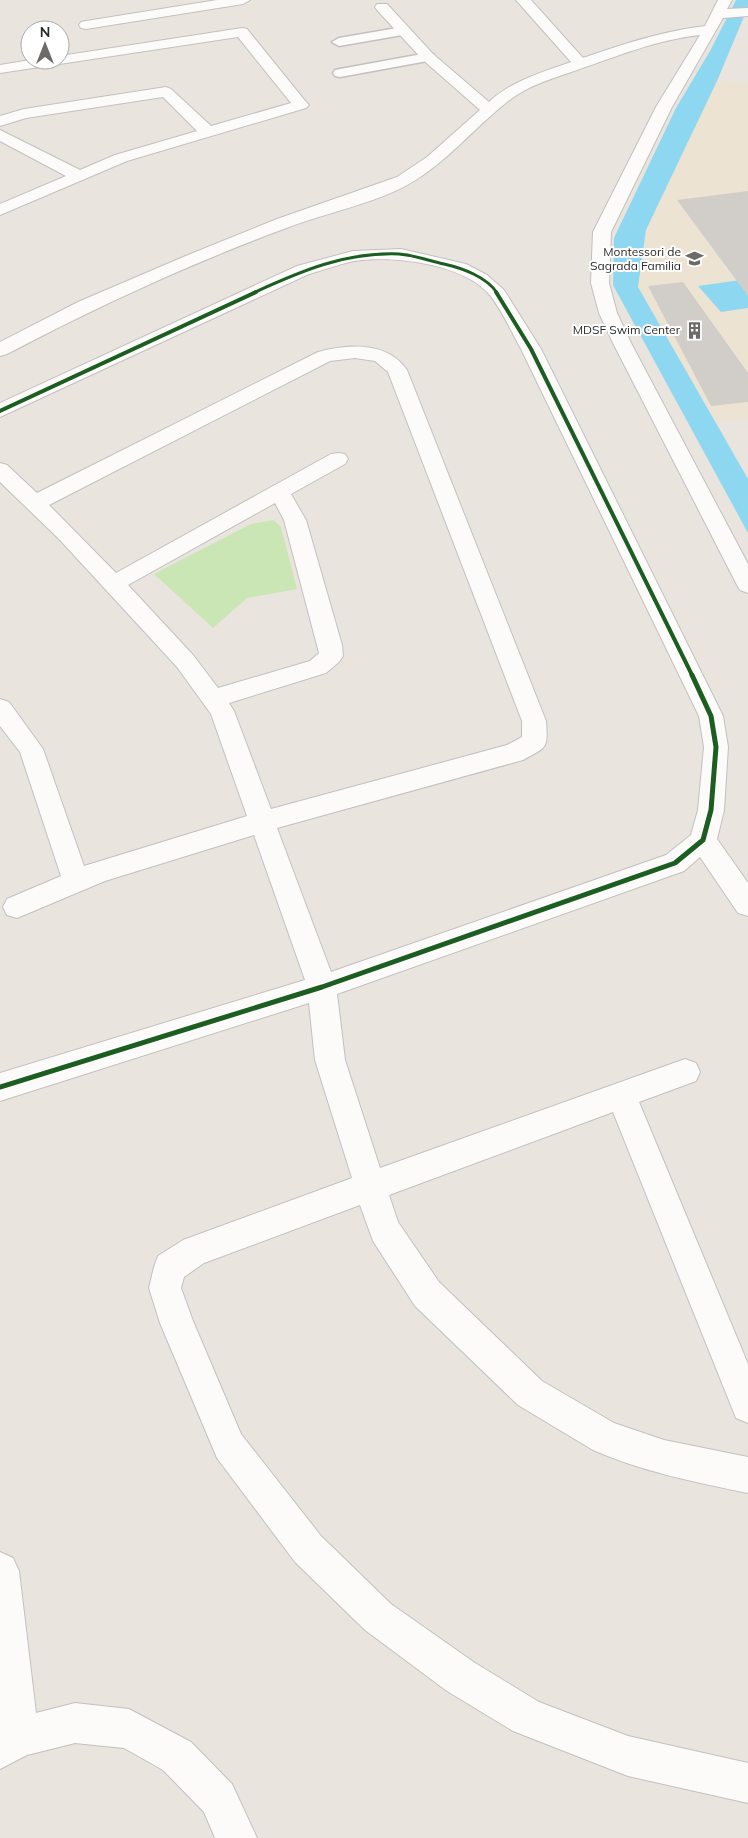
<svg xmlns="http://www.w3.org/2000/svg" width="748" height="1838" font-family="Mulish,sans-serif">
  <rect width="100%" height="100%" fill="#e9e4de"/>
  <!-- education -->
  <path fill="#ede3d2" d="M717 81 748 83V418L716 422 638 287 646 230Z"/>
  <!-- green -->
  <path fill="#cae6b5" d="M274 520 281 527 297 589 247 598 213 628 154 574 251 524Z"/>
  <!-- water -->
  <g fill="#8dd8f0">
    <path d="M736 0H748V7L717 81 646 230 638 287 748 479V533L613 285 614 238 676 108 710 51Z"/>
    <path d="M748 279V308L721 312 698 286Z"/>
  </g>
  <!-- building -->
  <g fill="#d1ceca">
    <path d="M748 191V296L677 200Z"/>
    <path d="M683 282 748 373V402L711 406 648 286Z"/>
  </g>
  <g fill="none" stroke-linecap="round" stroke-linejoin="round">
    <defs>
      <g id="service">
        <path d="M403 27 408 28 410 31 408 34 339 46 332 42 339 38Z"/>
        <path d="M428 53 433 54 435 57 433 60 340 77 335 76 333 73 335 70 340 69Z"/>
      </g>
      <g id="minor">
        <path d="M217 0H250L243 4 86 29 81 28 79 25 81 22 86 21Z"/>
        <path d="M516 0H531L583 58C624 44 662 31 705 26L718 0H732L727 9 748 8V16L723 18 672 107 611 232 609 283 617 313 631 343 748 564V593L740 590 737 585 613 343 599 313 591 283 593 232 656 107 700 35C656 40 618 56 577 70 554 78 526 86 507 102 474 128 446 163 409 184 376 203 326 213 289 227 192 263 98 306 7 354L0 356V342L78 302 188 255 277 219 397 177 427 157 480 110 423 60 377 10 375 7 377 4H387L433 54 489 102C511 81 543 72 571 62Z"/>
        <path d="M242 28 247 29 306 102 309 105 306 108 127 161 0 215V204L66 176 0 141V130L80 170 115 155 197 131 163 97 26 118 0 126V116L24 109 166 87 171 89 211 126 291 103 238 37 0 73V65L30 60H60V56Z"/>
        <path d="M401 249 466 264 487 275 504 290 541 349 723 716 728 747 724 810 717 839 748 883V916L738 913 700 857 684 871 337 994 345 1060 380 1168 685 1059 696 1063 700 1072 696 1081 639 1102 748 1364V1423L736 1418 613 1112 389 1195 398 1222 439 1282 542 1381 614 1423 664 1440 748 1457V1493C694 1482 644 1472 593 1450L518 1405 415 1306 373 1241 360 1205 204 1263 184 1277 181 1288 193 1321 241 1434 321 1536 391 1604 475 1663 539 1702 628 1736 748 1763V1803L628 1776 513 1731 447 1691 365 1630 295 1562 217 1458 160 1323 149 1288 154 1267 158 1256 183 1240 352 1178 315 1060 309 1003 0 1101V1073L305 980 254 835 105 881 17 918 7 915 3 907 7 899 61 876 20 752 0 726V699L9 702 43 749 84 866 247 816 211 714 177 667 60 540 0 482V463L7 465 37 493 318 352C348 344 387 341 407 370L546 721C548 749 547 747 523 760L277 828 331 972 666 855 691 835 698 810 704 747 699 716 521 349C512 333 500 306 488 293 461 263 391 255 354 261 339 264 324 270 309 274L0 417V403L297 266 353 251ZM355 358 375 361 388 372 522 721V737L507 745 271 809 234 711 229 703 326 673 339 662 343 656 342 645 306 520 291 494 345 464 348 459 345 454 338 453 331 454 116 573 49 505 330 361ZM275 503 284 520 319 653 310 661 218 688 193 655 128 585Z"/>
      </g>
      <path id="tertiary" d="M0 1552 13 1558 19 1571 36 1713 75 1703 129 1709 191 1742 232 1784 257 1838H215L204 1812 163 1770 124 1748 75 1743 27 1755 0 1769Z"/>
    </defs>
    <!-- service casing -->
    <use href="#service" stroke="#c2c0c0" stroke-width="3"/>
    <!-- minor casing -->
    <use href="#minor" stroke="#c2c0c0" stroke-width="2"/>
    <!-- tertiary casing -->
    <use href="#tertiary" stroke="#c2c0c0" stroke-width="2"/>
    <!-- service -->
    <use href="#service" fill="#fcfbfa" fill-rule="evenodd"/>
    <!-- minor -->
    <use href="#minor" fill="#fcfbfa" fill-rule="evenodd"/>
    <!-- tertiary -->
    <use href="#tertiary" fill="#fcfbfa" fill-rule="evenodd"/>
    <defs>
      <path id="cycleway-far2" d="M253 293C301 271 345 252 399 254 414 255 430 261 444 264 462 268 487 277 497 293"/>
      <g id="cycleway-far1">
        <path d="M496 292 531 349 693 677"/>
        <path d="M0 411 256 292"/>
      </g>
      <path id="cycleway" d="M0 1087 322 987 675 863 703 840 711 810 716 747 711 716 692 675"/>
    </defs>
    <!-- cycleway-far2 casing -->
    <use href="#cycleway-far2" stroke="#fff" stroke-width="5"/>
    <!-- cycleway-far1 casing -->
    <use href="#cycleway-far1" stroke="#fff" stroke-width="6"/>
    <!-- cycleway casing -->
    <use href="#cycleway" stroke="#fff" stroke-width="8"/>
    <!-- cycleway-far2 -->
    <use href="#cycleway-far2" stroke="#1b5e20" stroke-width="3"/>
    <!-- cycleway-far1 -->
    <use href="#cycleway-far1" stroke="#1b5e20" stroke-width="4"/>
    <!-- cycleway -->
    <use href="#cycleway" stroke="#1b5e20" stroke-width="5"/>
  </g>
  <!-- icons -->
  <defs>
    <symbol id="school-bare" viewBox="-9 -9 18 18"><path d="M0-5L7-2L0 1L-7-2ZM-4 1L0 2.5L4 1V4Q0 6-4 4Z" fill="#6d6b69" stroke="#fff" stroke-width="2.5" paint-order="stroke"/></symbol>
    <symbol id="building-bare" viewBox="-9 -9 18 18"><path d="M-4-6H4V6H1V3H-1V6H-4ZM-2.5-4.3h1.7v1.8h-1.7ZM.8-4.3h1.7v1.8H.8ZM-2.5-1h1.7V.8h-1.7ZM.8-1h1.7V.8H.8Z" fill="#6d6b69" stroke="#fff" stroke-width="2.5" paint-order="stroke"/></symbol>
  </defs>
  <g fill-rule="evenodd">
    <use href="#school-bare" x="682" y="246" width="25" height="25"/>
    <use href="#building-bare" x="682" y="318" width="25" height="25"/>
  </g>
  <g text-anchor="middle" stroke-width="4" stroke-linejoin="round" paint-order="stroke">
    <!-- far-poi labels -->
    <g font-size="12" fill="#2a2a2a" stroke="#fff" text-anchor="end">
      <text x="681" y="256">Montessori de<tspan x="681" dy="14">Sagrada Familia</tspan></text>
      <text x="680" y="334">MDSF Swim Center</text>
    </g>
  </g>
  <!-- north arrow -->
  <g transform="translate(45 45)"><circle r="24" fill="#ffffff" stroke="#aaaaaa"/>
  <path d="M0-4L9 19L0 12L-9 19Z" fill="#6d6b69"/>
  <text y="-8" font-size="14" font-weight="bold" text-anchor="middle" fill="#2a2a2a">N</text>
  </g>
</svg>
